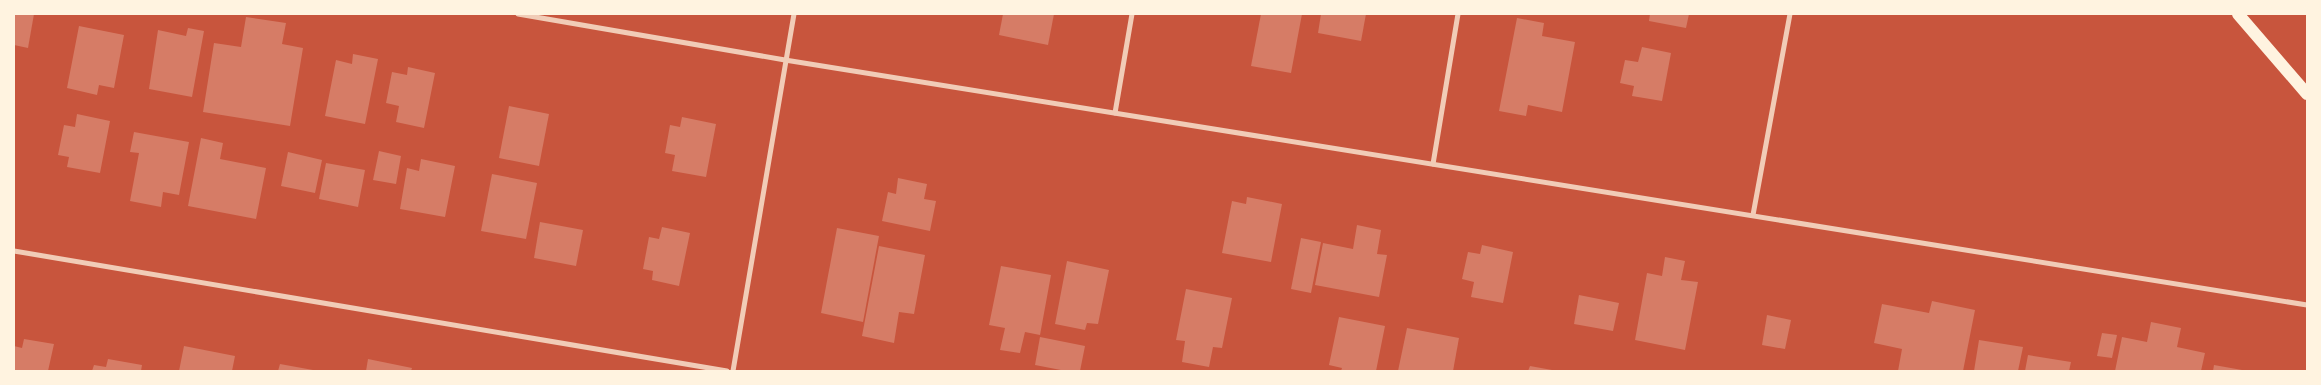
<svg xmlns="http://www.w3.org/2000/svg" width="2321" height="385" font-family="Raleway,sans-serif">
  <rect width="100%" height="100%" fill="#c8553d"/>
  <!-- building -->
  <g fill="#d67c66">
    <path d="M14 14H34L28 48 14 45Z"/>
    <path d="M1003 14H1054L1048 45 999 35Z"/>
    <path d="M1261 14H1302L1291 73 1251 66Z"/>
    <path d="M1321 14H1366L1361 41 1318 33Z"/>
    <path d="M1650 14H1689L1686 28 1649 21Z"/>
    <path d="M246 17 286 23 282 44 303 48 290 126 203 112 214 43 241 47Z"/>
    <path d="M1517 18 1544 23 1542 36 1575 42 1562 112 1528 105 1526 116 1499 111Z"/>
    <path d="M79 26 124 35 114 88 99 85 97 95 67 88Z"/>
    <path d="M188 28 204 31 192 97 149 89 158 30 186 36Z"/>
    <path d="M1642 47 1671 53 1662 101 1632 96 1634 86 1620 83 1625 60 1638 62Z"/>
    <path d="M353 54 378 59 365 124 325 116 336 60 352 64Z"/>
    <path d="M408 67 435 73 424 128 396 122 399 106 386 103 392 72 407 75Z"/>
    <path d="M509 106 549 114 539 166 499 158Z"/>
    <path d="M77 114 110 121 100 173 67 167 69 157 58 155 64 125 75 127Z"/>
    <path d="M682 117 716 124 706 177 672 171 675 155 665 153 670 125 680 127Z"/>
    <path d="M134 132 189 142 179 195 163 192 161 207 130 201 139 153 130 152Z"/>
    <path d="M201 138 223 143 220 159 266 168 256 219 188 206Z"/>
    <path d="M379 151 401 156 396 184 373 180Z"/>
    <path d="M288 152 322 160 315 193 281 186Z"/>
    <path d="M421 159 455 166 445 217 400 209 407 168 419 171Z"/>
    <path d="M326 163 365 170 358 207 319 199Z"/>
    <path d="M492 174 537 183 526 239 481 231Z"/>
    <path d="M898 178 927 184 924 199 936 201 930 231 882 221 888 192 896 194Z"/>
    <path d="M1247 197 1282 204 1271 262 1222 253 1232 201 1246 204Z"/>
    <path d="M540 222 583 230 576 266 534 258Z"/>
    <path d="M1357 225 1381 230 1377 254 1387 255 1379 297 1315 285 1323 243 1353 249Z"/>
    <path d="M662 227 690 233 679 286 652 280 653 271 643 269 649 237 659 239Z"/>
    <path d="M837 228 879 236 863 322 821 313Z"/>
    <path d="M1301 238 1321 242 1311 293 1291 289Z"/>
    <path d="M1482 245 1513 252 1503 303 1471 297 1474 282 1462 279 1468 252 1480 254Z"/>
    <path d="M879 246 925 255 914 314 899 312 894 343 862 336Z"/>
    <path d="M1665 257 1685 261 1681 280 1698 282 1685 350 1635 340 1647 273 1662 276Z"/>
    <path d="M1067 261 1109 270 1098 324 1087 323 1085 330 1055 324Z"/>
    <path d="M1001 266 1051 275 1040 335 1025 332 1020 353 1000 350 1005 328 989 325Z"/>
    <path d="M1186 289 1232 298 1222 348 1213 347 1209 367 1182 362 1185 341 1176 340Z"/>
    <path d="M1579 295 1619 303 1613 331 1574 324Z"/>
    <path d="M1932 301 1975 310 1963 371H1898L1902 349 1874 343 1882 304 1929 313Z"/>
    <path d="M1767 315 1791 320 1785 349 1762 345Z"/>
    <path d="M1339 317 1385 326 1376 371H1341L1342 368 1329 365Z"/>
    <path d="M2151 322 2181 328 2177 347 2205 353 2201 371H2115L2122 337 2147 342Z"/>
    <path d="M1407 328 1459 338 1453 371H1398Z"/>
    <path d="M2102 333 2117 335 2112 358 2097 356Z"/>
    <path d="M1040 337 1085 346 1080 371H1066L1035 365Z"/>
    <path d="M24 339 54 344 48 371H14V346L22 348Z"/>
    <path d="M1979 340 2023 347 2018 371H1974Z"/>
    <path d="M184 346 235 356 232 371H179Z"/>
    <path d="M2028 355 2071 362 2069 371H2025Z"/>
    <path d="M108 359 142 365 141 371H92L94 365 106 367Z"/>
    <path d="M368 359 412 368 411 371H366Z"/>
    <path d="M280 364 313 370V371H278Z"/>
    <path d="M2214 365 2242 370V371H2213Z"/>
    <path d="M1530 366 1552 370V371H1528Z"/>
  </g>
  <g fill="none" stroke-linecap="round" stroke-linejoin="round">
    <!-- minor -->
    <g stroke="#f1ccb7" stroke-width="5">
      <path d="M518 14 785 60 2307 305"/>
      <path d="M1115 113 1132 14"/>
      <path d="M1433 164 1458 14"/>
      <path d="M1753 215 1790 14"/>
      <path d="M14 251 727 371"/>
      <path d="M733 371 794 14"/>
    </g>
    <!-- primary -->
    <path stroke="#fff3e0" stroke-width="12" d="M2238 14 2307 94"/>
  </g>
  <!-- border -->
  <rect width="2321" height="385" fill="none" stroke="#fff3e0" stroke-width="30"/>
</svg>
